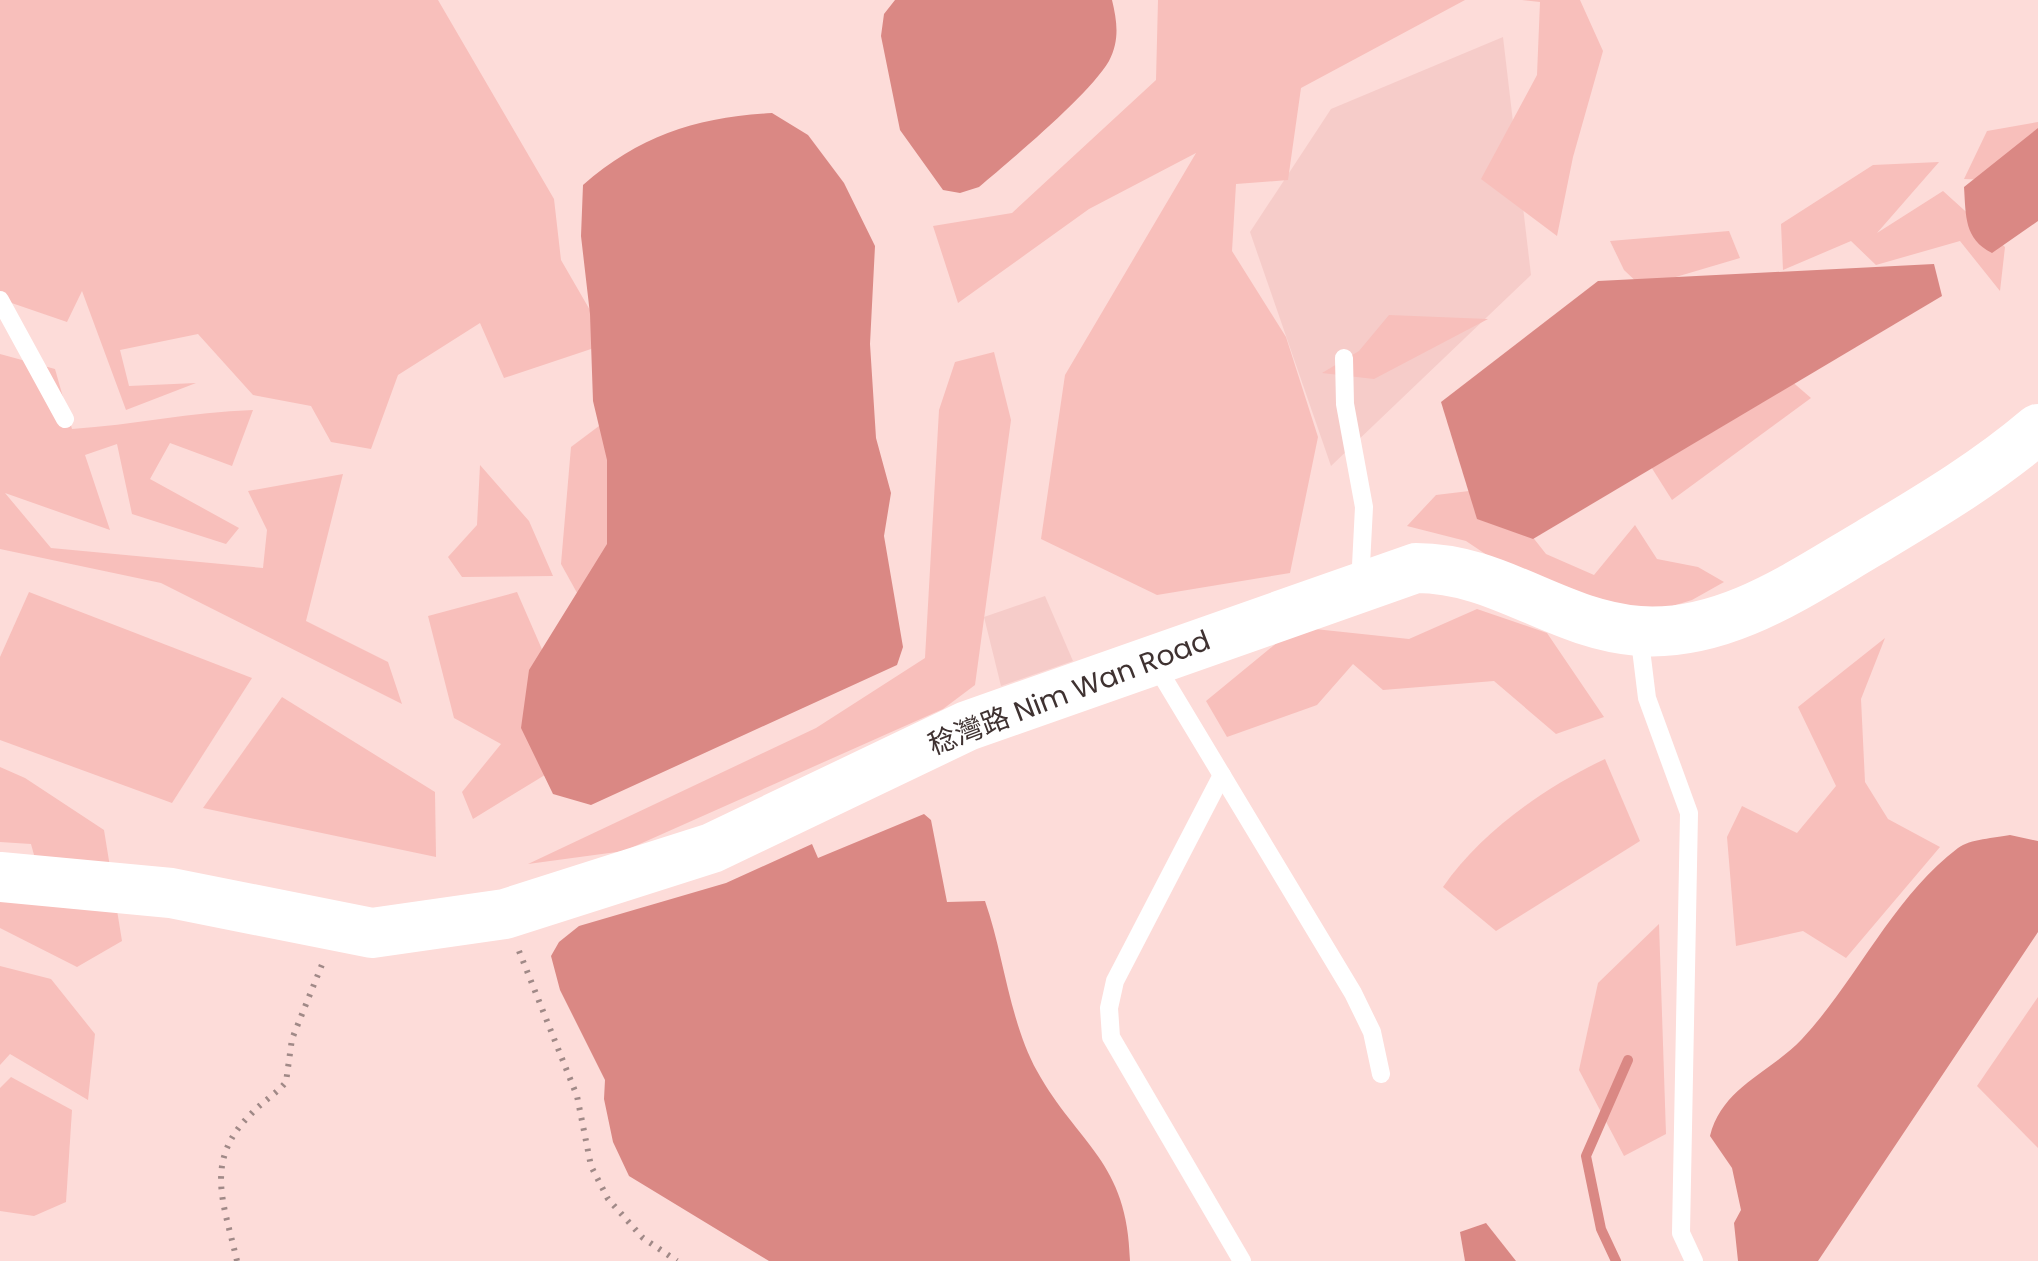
<svg xmlns="http://www.w3.org/2000/svg" width="2038" height="1261" font-family="Poppins,'Noto Sans SC',sans-serif">
  <rect width="100%" height="100%" fill="#fddcd9"/>
  <!-- built -->
  <g fill="#f6ccc9">
    <path d="M1503 37 1531 275 1331 466 1250 232 1331 109Z"/>
    <path d="M1045 596 1073 661 1001 686 984 617Z"/>
  </g>
  <!-- green -->
  <g fill="#f8bfbb">
    <path d="M0 0H438L554 199 561 260 609 343 504 378 480 323 398 375 371 449 331 442 311 406 253 395 198 334 120 350 129 386 196 383 126 410 82 291 67 322 0 299Z"/>
    <path d="M1158 0H1465L1301 88 1288 180 1236 184 1232 251 1286 337 1318 437 1290 573 1157 595 1041 539 1065 375 1196 153 1089 209 958 303 933 226 1012 213 1156 80Z"/>
    <path d="M1522 0H1580L1603 51 1573 157 1557 236 1481 179 1537 75 1540 2Z"/>
    <path d="M2038 122V182L1964 179 1987 131Z"/>
    <path d="M1939 162 1877 233 1943 191 2005 247 2000 291 1960 241 1876 265 1851 241 1783 270 1781 224 1873 165Z"/>
    <path d="M1729 231 1740 258 1642 287 1624 270 1610 241Z"/>
    <path d="M1389 315 1488 319 1374 379 1322 373 1359 351Z"/>
    <path d="M994 352 1011 420 975 685 943 709 624 851 528 864 816 728 925 658 939 410 955 362Z"/>
    <path d="M0 354 55 369 72 429C133 425 191 412 253 410L232 466 170 443 150 479 239 528 226 544 132 514 117 444 85 455 110 530 5 493 51 548 263 568 267 530 248 491 343 474 306 621 388 662 402 704 161 583 0 549Z"/>
    <path d="M1789 379 1811 398 1672 500 1648 462Z"/>
    <path d="M615 414 645 521 591 618 561 564 571 447Z"/>
    <path d="M480 465 529 521 553 576 462 577 448 557 477 525Z"/>
    <path d="M1494 488 1546 554 1594 575 1635 525 1657 559 1698 567 1724 582 1692 600 1597 629 1466 541 1407 526 1436 495Z"/>
    <path d="M29 592 252 678 172 803 0 740V657Z"/>
    <path d="M517 592 551 670 558 767 473 819 462 792 501 744 454 718 428 616Z"/>
    <path d="M1477 609 1547 633 1604 717 1556 734 1494 681 1383 690 1353 664 1317 705 1227 737 1206 701 1296 627 1409 639Z"/>
    <path d="M1885 638 1861 699 1865 782 1888 819 1940 847 1846 958 1803 931 1736 946 1727 837 1742 806 1797 833 1836 786 1798 707Z"/>
    <path d="M282 697 435 792 436 857 203 808Z"/>
    <path d="M1605 759 1640 841 1496 931 1443 887C1481 832 1545 787 1605 759Z"/>
    <path d="M0 767 25 778 104 830 122 941 77 967 0 928V895L44 891 31 844 0 842Z"/>
    <path d="M1659 924 1666 1134 1624 1156 1579 1070 1598 983Z"/>
    <path d="M0 966 51 979 95 1034 88 1100 10 1054 0 1065Z"/>
    <path d="M2038 997V1148L1977 1086Z"/>
    <path d="M11 1077 72 1110 66 1202 34 1216 0 1211V1088Z"/>
  </g>
  <!-- water -->
  <g fill="#da8884">
    <path d="M895 0H1112C1117 21 1120 40 1109 61 1089 95 1012 159 979 187L960 193 943 190 900 130 881 36 884 14Z"/>
    <path d="M772 113 808 135 844 183 875 246 870 344 876 438 891 493 884 536 903 647 897 665 591 805 553 794 521 728 529 670 607 544V460L593 401 590 314 581 236 583 185C640 135 698 117 772 113Z"/>
    <path d="M2038 128V221L1992 253C1964 239 1966 216 1964 187Z"/>
    <path d="M1934 264 1942 296 1533 539 1477 519 1441 402 1598 281Z"/>
    <path d="M924 814 931 820 947 902 985 901C1004 955 1009 1020 1037 1071 1078 1145 1128 1161 1130 1261H769L629 1176 613 1142 604 1099 605 1080 560 990 551 956 559 942 579 926 726 883 812 844 818 858Z"/>
    <path d="M2010 835 2038 841V932L1818 1261H1738L1734 1223 1741 1210 1732 1168 1710 1136C1722 1087 1770 1073 1802 1039 1857 980 1893 897 1958 848 1970 839 1995 838 2010 835Z"/>
    <path d="M1486 1223 1516 1261H1465L1460 1232Z"/>
  </g>
  <g fill="none" stroke-linecap="round" stroke-linejoin="round">
    <!-- stream -->
    <path stroke="#da8884" stroke-width="10" d="M1616 1261 1601 1229 1586 1156 1628 1060"/>
    <!-- path -->
    <g stroke="#a08987" stroke-width="6" stroke-dasharray="2.5 8" stroke-linecap="butt">
      <path d="M519 951 577 1096 591 1166 608 1199 643 1238 677 1261"/>
      <path d="M237 1261C224 1203 203 1161 251 1114 262 1102 276 1094 286 1082L292 1039 323 962"/>
    </g>
    <!-- lane -->
    <g stroke="#fff" stroke-width="18">
      <path d="M0 300 65 419"/>
      <path d="M1344 358 1345 404 1364 507 1360 585"/>
      <path d="M1639 633 1647 698 1689 813 1681 1233 1694 1261"/>
      <path d="M1155 664 1353 993 1372 1032 1381 1074"/>
      <path d="M1222 775 1115 981 1109 1008 1111 1037 1242 1261"/>
    </g>
    <!-- secondary -->
    <path stroke="#fff" stroke-width="50" d="M0 877 171 893 372 933 505 914 712 848 967 726 1416 568C1500 568 1555 624 1639 631 1725 637 1799 584 1869 543 1929 507 1985 474 2038 429"/>
  </g>
  <g text-anchor="middle" stroke-width="10" stroke-linejoin="round" paint-order="stroke">
    <!-- street labels -->
    <g font-size="28" fill="#3f3231" stroke="#fff">
      <text transform="translate(1069 692) rotate(-21)" y="10">稔灣路 Nim Wan Road</text>
    </g>
  </g>
</svg>
